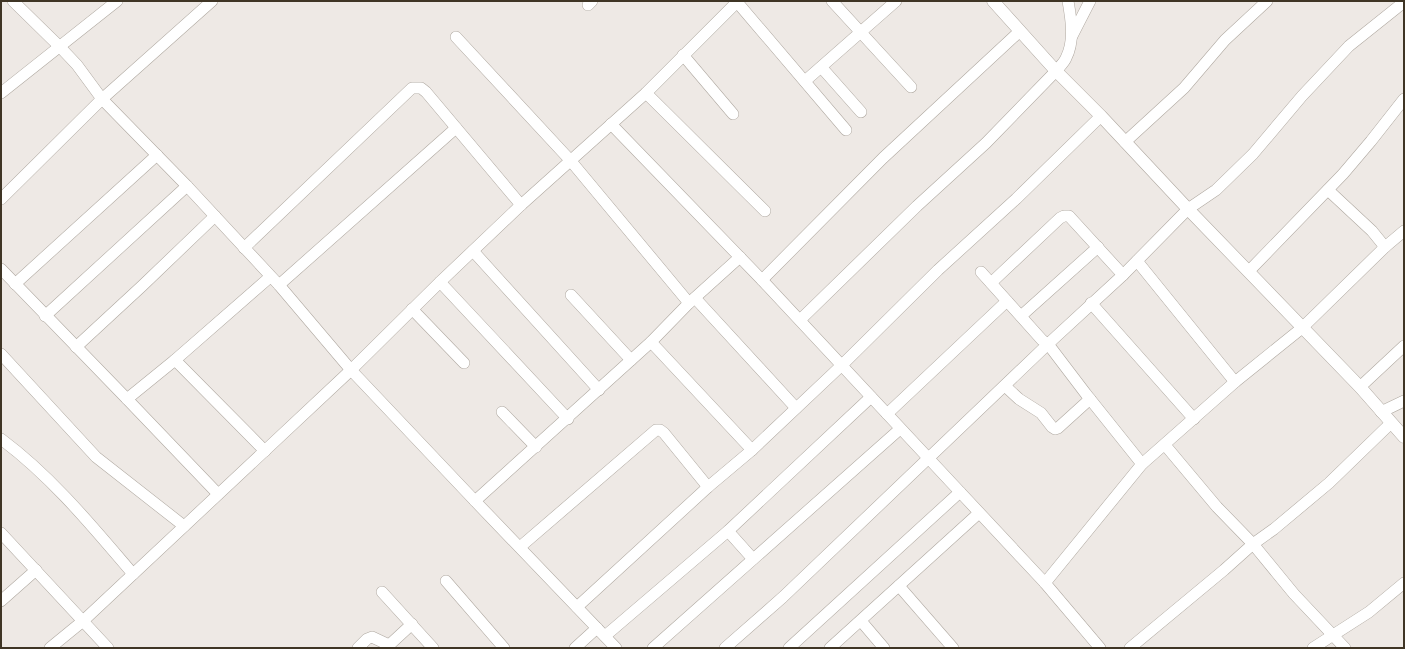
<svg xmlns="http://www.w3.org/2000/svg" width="1405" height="649" font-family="Arial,sans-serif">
  <rect width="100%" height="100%" fill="#eee9e5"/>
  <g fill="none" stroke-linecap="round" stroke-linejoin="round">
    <defs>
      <g id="minor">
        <path d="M13 1 60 47 77 65 102 99 187 186 279 285 351 370 475 501 616 648"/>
        <path d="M832 1 911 87"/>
        <path d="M737 2 846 130"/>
        <path d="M588 5 592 1"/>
        <path d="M1072 36 1090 1"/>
        <path d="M456 37 570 160 689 303"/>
        <path d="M683 55 733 114"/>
        <path d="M822 68 861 112"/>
        <path d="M805 81 896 1"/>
        <path d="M1 93 117 1"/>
        <path d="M646 93 765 211"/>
        <path d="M611 124 762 280 960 492 1045 583 1100 648"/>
        <path d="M1125 142 1184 88 1225 40 1267 1"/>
        <path d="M1328 190 1372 231 1385 247"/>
        <path d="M1 199 102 99 212 1"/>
        <path d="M244 248 412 88H421L426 92 521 205"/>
        <path d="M473 251 599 390"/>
        <path d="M1137 261 1235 382"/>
        <path d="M1 269 127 399 218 494"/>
        <path d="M1249 271 1343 174 1371 141 1404 99"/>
        <path d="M981 272 1042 340 1048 344 1086 394 1142 464"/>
        <path d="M762 280 883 158 1020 31"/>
        <path d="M440 282 568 419"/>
        <path d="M991 283 1060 218 1064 216H1069L1123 275"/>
        <path d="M15 284 157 155"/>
        <path d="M279 285 456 128"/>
        <path d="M571 295 631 360"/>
        <path d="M695 298 796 408"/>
        <path d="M1091 303 1194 419"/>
        <path d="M412 309 464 363"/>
        <path d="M45 316 187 186"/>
        <path d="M1021 316 1098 247"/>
        <path d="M800 320 917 206 986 143 1056 71C1059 67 1064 63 1066 58 1075 41 1071 18 1068 1"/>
        <path d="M651 342 752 450"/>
        <path d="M76 347 142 286 215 216"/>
        <path d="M1 354 96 457 184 526"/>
        <path d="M175 360 265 451"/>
        <path d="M1005 386 1019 399 1041 413 1052 427 1055 429 1058 428 1090 399"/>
        <path d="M1360 387 1404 346"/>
        <path d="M127 399 175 360 270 277"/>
        <path d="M502 412 536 447"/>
        <path d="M1381 412 1404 401"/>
        <path d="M887 414 1007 301"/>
        <path d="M1 439C52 477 92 526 133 574"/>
        <path d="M1165 445 1217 507 1253 544 1294 594 1345 648"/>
        <path d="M475 501 651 342 689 303 740 257"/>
        <path d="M728 531 753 559"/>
        <path d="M1 533 108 648"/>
        <path d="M520 547 656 430H660L664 433 708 487"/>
        <path d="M446 581 504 648"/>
        <path d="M1045 583 1142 464 1235 382 1302 328 1385 247 1404 231"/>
        <path d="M899 586 953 648"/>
        <path d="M382 592 433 648"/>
        <path d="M1 601 36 570"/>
        <path d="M577 607 708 487 752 450 842 365 938 270 1016 199 1101 116"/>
        <path d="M861 621 884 648"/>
        <path d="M605 636 728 531 871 397"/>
        <path d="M50 648 83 621 351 370 440 282 521 205 646 93 738 1"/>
        <path d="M358 648 367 639 372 637 389 645"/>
        <path d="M386 648 412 624"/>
        <path d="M575 648 597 628"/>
        <path d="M653 648 900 429"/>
        <path d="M725 648 783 597 1048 344 1123 275 1188 209 1216 190 1253 154 1302 96 1349 46 1404 2"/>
        <path d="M789 648 960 492"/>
        <path d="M830 648 979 513"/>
        <path d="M1130 648 1224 570 1253 544 1274 529 1329 483 1391 423"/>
        <path d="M1313 648 1369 612 1404 583"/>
      </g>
      <path id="tertiary" d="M993 1 1056 71 1101 116 1188 209 1360 387 1404 437"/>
    </defs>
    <!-- minor casing -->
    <use href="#minor" stroke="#afa8a0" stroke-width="12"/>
    <!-- tertiary casing -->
    <use href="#tertiary" stroke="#afa8a0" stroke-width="13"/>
    <!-- minor -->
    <use href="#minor" stroke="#fff" stroke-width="11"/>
    <!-- tertiary -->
    <use href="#tertiary" stroke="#fff" stroke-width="12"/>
  </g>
  <!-- border -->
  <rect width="1405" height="649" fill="none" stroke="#3f3525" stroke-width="4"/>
</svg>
